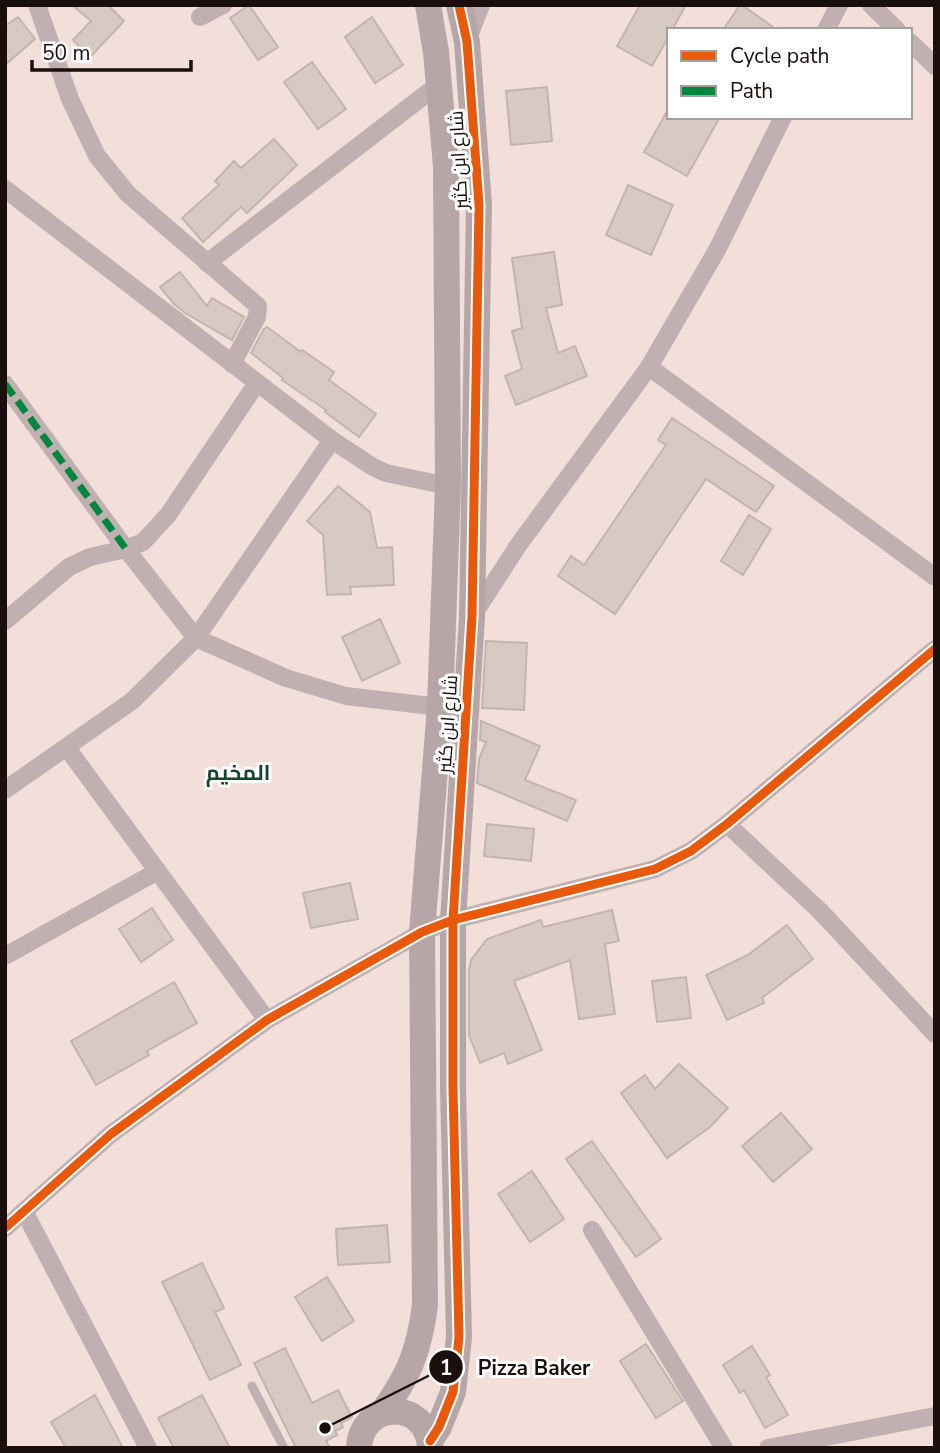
<svg xmlns="http://www.w3.org/2000/svg" width="940" height="1453" font-family="'Nunito Sans',Cairo,sans-serif">
  <rect width="100%" height="100%" fill="#f2dfda"/>
  <!-- building -->
  <g fill="#d7cac3" stroke="#c2b5af" stroke-width="2">
    <path d="M72 5H108L124 21 90 57 73 40 91 21Z"/>
    <path d="M249 5 278 47 258 60 230 18Z"/>
    <path d="M640 5H686L672 30H669V36L652 66 617 46Z"/>
    <path d="M740 5H742L777 30H723Z"/>
    <path d="M18 17 35 39 5 65V26Z"/>
    <path d="M372 17 403 65 375 83 345 37Z"/>
    <path d="M312 62 346 109 318 129 284 82Z"/>
    <path d="M547 87 552 141 511 145 506 91Z"/>
    <path d="M666 113 669 117H720L687 176 644 152Z"/>
    <path d="M274 139 297 165 247 213 241 207 203 242 182 218 219 185 215 181 234 161 241 168Z"/>
    <path d="M628 185 673 205 651 255 606 235Z"/>
    <path d="M554 252 562 305 546 308 558 353 575 346 587 376 516 405 505 376 522 369 512 331 522 328 512 258Z"/>
    <path d="M180 272 207 306 212 298 244 317 232 340 185 313 174 304 160 287Z"/>
    <path d="M267 327 301 352 302 350 334 372 329 380 376 414 359 437 325 412 326 410 282 380 283 378 251 353 264 329Z"/>
    <path d="M672 418 774 486 756 512 706 479 615 614 558 576 571 556 584 565 666 445 658 440Z"/>
    <path d="M338 486 370 512 377 548 392 547 394 585 350 587 351 594 327 595 323 535 307 521Z"/>
    <path d="M749 515 771 529 743 575 721 561Z"/>
    <path d="M380 619 400 663 362 681 342 637Z"/>
    <path d="M486 641 527 643 524 710 482 708Z"/>
    <path d="M481 721 540 746 525 780 576 800 567 821 477 783 479 759 486 742 480 740Z"/>
    <path d="M487 824 534 829 531 861 484 856Z"/>
    <path d="M350 883 358 919 311 928 303 893Z"/>
    <path d="M152 908 173 940 141 962 119 929Z"/>
    <path d="M612 910 619 941 605 944 615 1014 579 1019 570 960 514 981 542 1050 508 1064 504 1053 480 1063 469 1035V971L471 960 487 939 541 920 543 927Z"/>
    <path d="M787 925 813 959 762 998 764 1003 727 1020 706 975 748 955Z"/>
    <path d="M686 977 691 1018 657 1022 652 981Z"/>
    <path d="M174 982 197 1023 147 1051 149 1055 96 1085 71 1041Z"/>
    <path d="M679 1064 728 1108 710 1127 667 1158 621 1093 645 1075 655 1089Z"/>
    <path d="M781 1113 812 1149 773 1182 742 1146Z"/>
    <path d="M592 1141 661 1239 636 1257 566 1159Z"/>
    <path d="M532 1171 564 1219 530 1242 498 1194Z"/>
    <path d="M387 1225 390 1262 338 1265 336 1229Z"/>
    <path d="M202 1263 224 1308 215 1312 241 1365 210 1380 162 1282Z"/>
    <path d="M327 1277 354 1321 322 1341 295 1297Z"/>
    <path d="M646 1344 683 1401 656 1418 620 1361Z"/>
    <path d="M752 1346 770 1375 766 1377 788 1415 765 1428 744 1390 740 1393 723 1365Z"/>
    <path d="M285 1348 312 1403 338 1390 352 1417 341 1423 343 1427 335 1431 337 1435 326 1441 330 1448H296L254 1363Z"/>
    <path d="M95 1395 123 1448H66L51 1422Z"/>
    <path d="M202 1395 230 1448H174L158 1418Z"/>
  </g>
  <g fill="none" stroke-linecap="round" stroke-linejoin="round">
    <!-- lane -->
    <path stroke="#c0b0b1" stroke-width="9" d="M252 1386 284 1448"/>
    <!-- street -->
    <g stroke="#c0b0b1" stroke-width="18">
      <path d="M37 5 70 99 97 156 128 194 258 306 257 317 232 364"/>
      <path d="M871 5 897 30"/>
      <path d="M200 17 223 5"/>
      <path d="M826 30 839 5"/>
      <path d="M467 41 481 5"/>
      <path d="M910 42 935 66"/>
      <path d="M5 189 332 440 373 467 386 473 448 486"/>
      <path d="M207 263 439 84"/>
      <path d="M649 367 935 577"/>
      <path d="M5 384 126 549 196 638 286 678 346 696 440 707"/>
      <path d="M472 617 517 547 649 367 717 250 783 117"/>
      <path d="M5 621 69 567 90 557 126 549 143 542 168 515 257 383"/>
      <path d="M67 748 267 1020"/>
      <path d="M5 790 132 701 196 638 332 440"/>
      <path d="M727 824 820 911 935 1034"/>
      <path d="M5 956 158 871"/>
      <path d="M24 1211 148 1448"/>
      <path d="M5 1228 111 1134 267 1020 422 932 453 920 655 869 691 851 727 824 935 649"/>
      <path d="M592 1230 724 1448"/>
      <path d="M768 1448 935 1416"/>
    </g>
    <!-- secondary -->
    <g stroke="#b7a6a7" stroke-width="26">
      <path d="M382 1413C409 1375 419 1352 425 1305L422 932 440 707 448 486 446 166 436 52 428 5"/>
      <path d="M430 1441 439 1427 453 1392 459 1337 453 1088V920L472 617 479 205 467 42 459 5"/>
      <path d="M359 1448C361 1400 428 1399 430 1448"/>
    </g>
    <!-- quiet -->
    <path stroke="#00873e" stroke-width="7" stroke-dasharray="14 7" stroke-linecap="butt" d="M5 384 126 549"/>
    <defs>
      <g id="cycleway">
        <path d="M5 1228 111 1134 267 1020 422 932 453 920 655 869 691 851 727 824 935 649"/>
        <path d="M430 1441 439 1427 453 1392 459 1337 453 1088V920L472 617 479 205 467 42 459 5"/>
      </g>
    </defs>
    <!-- cycleway casing -->
    <use href="#cycleway" stroke="#fff" stroke-width="13"/>
    <!-- cycleway -->
    <use href="#cycleway" stroke="#e8590c" stroke-width="9"/>
  </g>
  <g text-anchor="middle" stroke-width="6" stroke-linejoin="round" paint-order="stroke">
    <!-- street labels -->
    <g font-size="19" fill="#1a0f0c" stroke="#fff">
      <text transform="translate(458 160) rotate(-93)" y="7">شارع ابن كثير</text>
      <text transform="translate(447 724) rotate(-86)" y="7">شارع ابن كثير</text>
    </g>
    <!-- neighbourhood labels -->
    <g font-size="21" font-weight="bold" fill="#18432f" stroke="#fff">
      <text x="238" y="780">المخيم</text>
    </g>
  </g>
  <!-- callouts -->
  <path fill="none" stroke="#1a0f0c" stroke-width="2.5" d="M325 1428L446 1367"/>
  <g fill="#1a0f0c" stroke="#fff" stroke-width="2.5">
    <circle cx="325" cy="1428" r="7"/>
    <circle cx="446" cy="1367" r="18"/>
  </g>
  <g font-size="21" text-anchor="middle" font-weight="bold" fill="#fff">
    <text x="446" y="1375">1</text>
  </g>
  <g font-size="21" text-anchor="middle" font-weight="bold" fill="#1a0f0c" stroke="#fff" stroke-width="6" stroke-linejoin="round" paint-order="stroke">
    <text x="534" y="1375">Pizza Baker</text>
  </g>
  <!-- border -->
  <rect width="940" height="1453" fill="none" stroke="#1a0f0c" stroke-width="14"/>
  <!-- legend -->
  <rect x="667" y="28" width="245" height="91" fill="#ffffff" stroke="#a39f9e" stroke-width="2"/>
  <rect x="681" y="51" width="35" height="10" fill="#e8590c" stroke="#a39f9e" stroke-width="2"/>
  <text x="730" y="63" font-size="21" fill="#1a0f0c">Cycle path</text>
  <rect x="681" y="86" width="35" height="10" fill="#00873e" stroke="#a39f9e" stroke-width="2"/>
  <text x="730" y="98" font-size="21" fill="#1a0f0c">Path</text>
  <!-- scale -->
  <path d="M32 60v10h159v-10" fill="none" stroke="#1a0f0c" stroke-width="3.5"/>
  <text x="42" y="60" font-size="21" fill="#1a0f0c" stroke="#ffffff" stroke-width="5" paint-order="stroke">50 m</text>
</svg>
